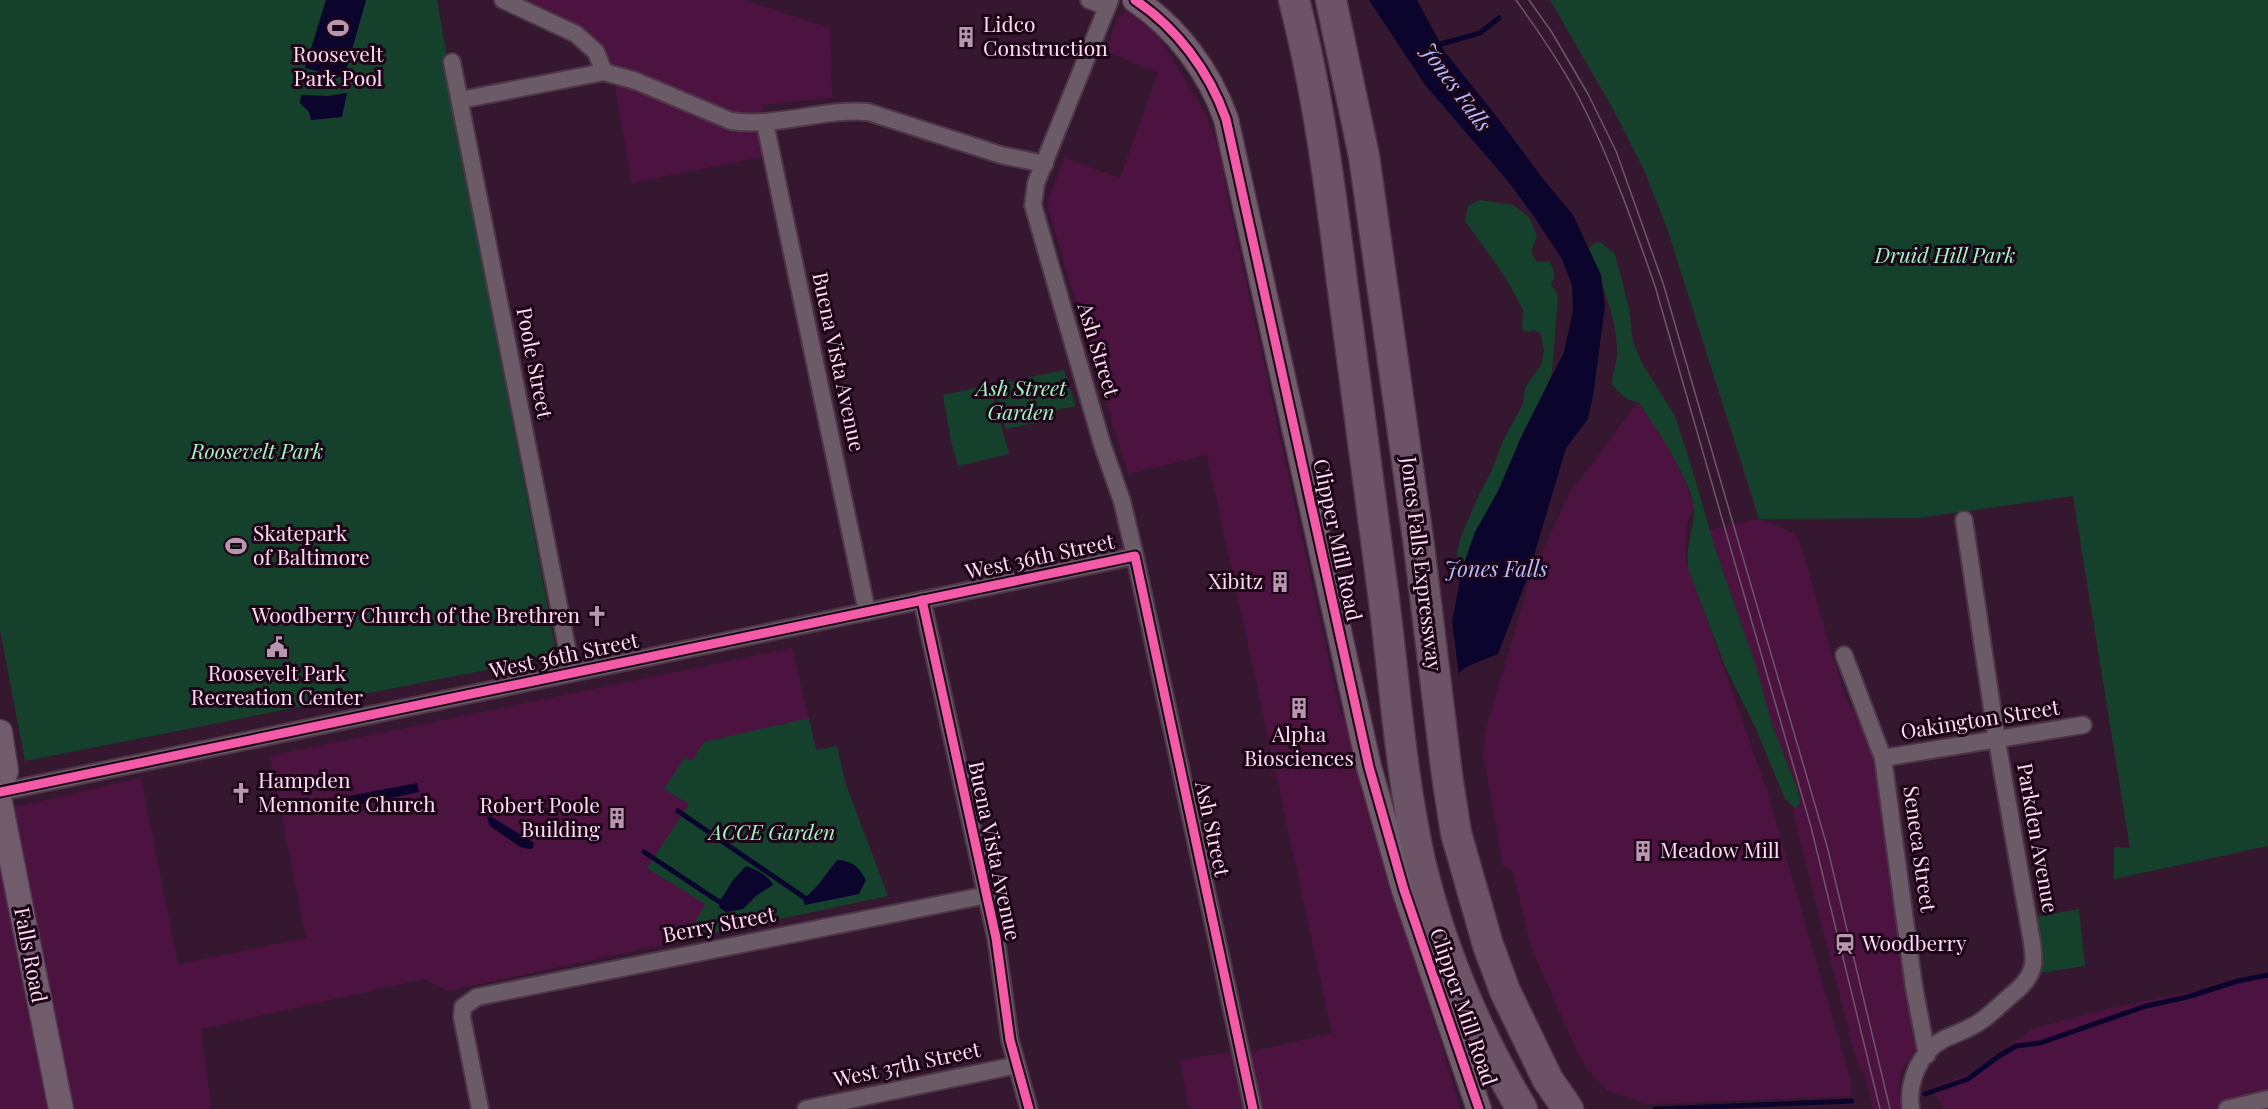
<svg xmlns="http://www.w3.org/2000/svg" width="2268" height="1109" font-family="'Playfair Display',serif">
  <rect width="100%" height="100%" fill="#35182f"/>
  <!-- built -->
  <g fill="#4c1341">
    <path d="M528 0H744L830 28 832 98 762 105 771 155 632 183 610 59 593 36Z"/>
    <path d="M1127 12 1156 32 1205 113 1219 149 1229 204 1341 716 1346 719 1460 1109H1189L1180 1060 1223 1053 1241 1054 1332 1033 1207 455 1128 474 1048 208 1049 197 1065 158 1120 178 1158 73 1106 51 1118 17Z"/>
    <path d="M1638 402 1662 436 1683 476 1694 508 1687 523 1685 558 1767 791 1852 1085 1851 1096 1649 1104 1607 1090 1588 1070 1577 1051 1531 947 1513 871 1503 866 1483 753 1485 733 1532 573 1570 493Z"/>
    <path d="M1759 519 1793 533 1802 548 1832 656 1840 676 1844 697 1861 720 1875 754 1887 861 1918 1048 1903 1067 1898 1088 1903 1109H1873L1866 1077 1863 1070 1858 1067 1794 816 1793 808 1797 809 1799 796 1798 790 1772 725 1758 672 1709 530Z"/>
    <path d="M792 648 816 750 837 746 845 782 888 896 448 991 424 979 201 1029 211 1109H0V808L25 805 141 778 178 964 306 938 270 756Z"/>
    <path d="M2268 977V1109H1945L1931 1089 1973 1072 2032 1029 2111 1008Z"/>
  </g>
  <!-- green -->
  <g fill="#15412c">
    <path d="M0 0H437L493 320 557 656 25 761 0 630Z"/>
    <path d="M1550 0H2268V846L2114 879V847L2130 848 2073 496 1919 518 1759 519 1668 231 1645 172 1612 107Z"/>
    <path d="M1480 200 1513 205 1529 217 1537 236 1531 252 1537 262 1550 261 1555 276 1551 284 1558 295 1552 373 1540 403 1464 572 1461 570 1457 554 1460 539 1477 499 1492 470 1503 441 1523 404 1525 388 1541 365 1544 351 1541 334 1534 330 1526 332 1522 329 1523 310 1504 275 1465 221 1468 206Z"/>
    <path d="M1600 242 1615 254 1629 309 1633 342 1643 365 1675 416 1694 475 1713 542 1758 672 1772 725 1798 790 1800 803 1796 809 1785 799 1756 729 1724 664 1689 571C1684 551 1694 530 1694 510 1693 482 1655 426 1638 402 1628 402 1618 392 1612 384 1612 373 1617 363 1617 352 1618 322 1600 276 1588 249L1594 243Z"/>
    <path d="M1064 370 1076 406 1038 414 1040 422 1006 429 993 385Z"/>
    <path d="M990 385 1009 454 958 466 951 441 943 395Z"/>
    <path d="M809 718 816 750 837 746 845 782 888 896 686 939 705 904 647 868 689 804 664 789 685 757 692 761 704 742Z"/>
    <path d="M2079 909 2085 966 2040 973 2036 917Z"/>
  </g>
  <!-- water -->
  <g fill="#0b042c">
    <path d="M326 0H366L344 78 305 68Z"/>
    <path d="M1369 0H1417L1445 52 1497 117 1544 180 1573 215 1601 275 1605 306 1593 396 1588 419 1566 448 1527 579 1498 654C1483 661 1459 666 1453 681 1427 742 1497 960 1523 1025 1535 1053 1550 1084 1567 1109H1531L1506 1066 1469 993 1445 924 1427 853 1411 773 1402 689 1406 668 1446 630 1453 617 1462 569 1475 532 1498 491 1522 435 1564 352 1573 311 1572 285 1562 259 1533 215 1507 180 1425 85Z"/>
    <path d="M347 93 342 117 311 120 309 112 300 103 301 95 328 96Z"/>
    <path d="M417 783 419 792 321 813 318 802Z"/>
    <path d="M490 816 534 843 533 848 530 849 520 847 490 826 487 817Z"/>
    <path d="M837 860C853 861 859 867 866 880L859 894 805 905 803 900 818 885Z"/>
    <path d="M746 866C755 869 770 876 773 885L756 896 743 909 726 912 720 908 718 901 722 898 733 880Z"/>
  </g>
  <!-- pier -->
  <path fill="#35182f" d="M1451 612 1459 677 1452 693 1458 791 1504 959 1570 1109H1528L1504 1067 1424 854 1404 666 1443 628Z"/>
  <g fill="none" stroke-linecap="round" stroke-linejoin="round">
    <!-- stream -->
    <g stroke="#0b042c" stroke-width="5">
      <path d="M1436 43 1441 44 1480 33 1499 18"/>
      <path d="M678 811 805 898"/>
      <path d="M644 852 718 901"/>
      <path d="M1925 1094 1968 1079 1999 1056 2016 1046 2040 1043 2146 1006 2187 997 2238 981 2268 975"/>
      <path d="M1655 1109 1852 1101"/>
    </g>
    <defs>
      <g id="street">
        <path d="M503 0 576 34 596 52 604 72"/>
        <path d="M1089 0 1107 7"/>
        <path d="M1110 0 1036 183 1033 205 1102 444 1122 501 1135 556 1253 1109"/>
        <path d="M452 62 572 673"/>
        <path d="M460 100 604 72 636 81 731 121C776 128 822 108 868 112L1001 155 1045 164"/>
        <path d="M765 123 867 612"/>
        <path d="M922 600 996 938 1010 1040 1029 1109"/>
        <path d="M1844 655 1883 758 1914 987 1927 1055"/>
        <path d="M1883 758 2083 725"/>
        <path d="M0 792 1135 556"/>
        <path d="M480 1109 462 1017 463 1007 477 997 987 895"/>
        <path d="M806 1109 1017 1065"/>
        <path d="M1911 1109C1907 1083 1919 1052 1944 1039 1957 1033 1970 1029 1981 1021 1991 1014 2000 1005 2009 997 2019 989 2028 981 2032 969 2035 960 2033 951 2032 942L1997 741 1964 520"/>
        <path d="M2227 1109 2268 1099"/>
      </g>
      <g id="secondary">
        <path d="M1135 0C1177 28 1209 71 1226 119L1369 767 1404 890 1479 1109"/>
        <path d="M0 732 6 771 0 788"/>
        <path d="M0 802 61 1109"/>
      </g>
      <g id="highway">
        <path d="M1294 0C1318 93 1330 187 1342 282 1357 388 1371 494 1384 600 1395 687 1401 776 1420 861 1441 949 1476 1032 1522 1109"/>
        <path d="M1331 0 1364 156 1419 546 1447 775 1456 833 1488 945 1505 991 1548 1080 1568 1109"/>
      </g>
    </defs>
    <!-- street casing -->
    <use href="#street" stroke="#4e3649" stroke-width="20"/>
    <!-- secondary casing -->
    <use href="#secondary" stroke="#4e3649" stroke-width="27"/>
    <!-- highway casing -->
    <use href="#highway" stroke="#4e3649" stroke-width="33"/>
    <!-- street -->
    <use href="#street" stroke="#6b5b67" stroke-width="16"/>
    <!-- secondary -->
    <use href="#secondary" stroke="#705c6b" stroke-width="24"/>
    <!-- highway -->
    <use href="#highway" stroke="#6c5466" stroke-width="30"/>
    <!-- tram -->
    <g stroke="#6c5866" stroke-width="1.5">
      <path d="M1516 0C1539 32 1562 65 1580 100 1611 160 1633 223 1655 286L1811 827 1880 1109"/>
      <path d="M1529 0 1551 31 1588 94 1616 151 1663 283 1827 846 1890 1109"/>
    </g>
    <defs>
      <g id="cycleway">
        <path d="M1135 0C1177 28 1209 71 1226 119L1369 767 1404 890 1479 1109"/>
        <path d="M922 600 996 938 1010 1040 1029 1109"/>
        <path d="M0 792 1135 556 1253 1109"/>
      </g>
    </defs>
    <!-- cycleway casing -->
    <use href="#cycleway" stroke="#1c0517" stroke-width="13"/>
    <!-- cycleway -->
    <use href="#cycleway" stroke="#f35aa7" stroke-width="9"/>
  </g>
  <!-- icons -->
  <defs>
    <symbol id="stadium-bare" viewBox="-9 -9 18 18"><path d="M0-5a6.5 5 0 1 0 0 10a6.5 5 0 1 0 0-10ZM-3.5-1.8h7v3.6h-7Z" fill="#b796ae" stroke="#1c0517" stroke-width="2.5" paint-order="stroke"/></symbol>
    <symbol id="building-bare" viewBox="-9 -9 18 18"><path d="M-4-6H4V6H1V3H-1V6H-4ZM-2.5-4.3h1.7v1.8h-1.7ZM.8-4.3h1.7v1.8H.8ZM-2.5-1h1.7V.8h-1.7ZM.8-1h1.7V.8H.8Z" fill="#b796ae" stroke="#1c0517" stroke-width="2.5" paint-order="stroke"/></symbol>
    <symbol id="church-bare" viewBox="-9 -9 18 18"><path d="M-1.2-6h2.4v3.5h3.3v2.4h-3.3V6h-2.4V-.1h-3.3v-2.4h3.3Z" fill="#b796ae" stroke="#1c0517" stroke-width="2.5" paint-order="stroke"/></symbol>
    <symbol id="civic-bare" viewBox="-9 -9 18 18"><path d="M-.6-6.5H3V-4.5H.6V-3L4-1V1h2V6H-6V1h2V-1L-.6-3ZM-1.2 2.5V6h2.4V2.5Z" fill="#b796ae" stroke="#1c0517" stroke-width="2.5" paint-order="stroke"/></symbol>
    <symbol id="station-bare" viewBox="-9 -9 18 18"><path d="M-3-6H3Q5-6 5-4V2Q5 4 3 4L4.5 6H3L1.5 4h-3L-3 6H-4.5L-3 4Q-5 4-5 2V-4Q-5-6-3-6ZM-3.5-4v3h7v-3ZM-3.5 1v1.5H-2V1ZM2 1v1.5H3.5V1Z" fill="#b796ae" stroke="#1c0517" stroke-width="2.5" paint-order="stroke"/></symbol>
  </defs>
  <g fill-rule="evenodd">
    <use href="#stadium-bare" x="323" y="13" width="30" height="30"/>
    <use href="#building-bare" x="951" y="22" width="30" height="30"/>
    <use href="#stadium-bare" x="221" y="531" width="30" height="30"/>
    <use href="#building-bare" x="1265" y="567" width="30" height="30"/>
    <use href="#church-bare" x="582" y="601" width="30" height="30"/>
    <use href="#civic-bare" x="262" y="632" width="30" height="30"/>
    <use href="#building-bare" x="1284" y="693" width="30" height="30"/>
    <use href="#church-bare" x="226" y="778" width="30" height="30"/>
    <use href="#building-bare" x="602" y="803" width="30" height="30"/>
    <use href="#building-bare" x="1628" y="836" width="30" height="30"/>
    <use href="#station-bare" x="1830" y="929" width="30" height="30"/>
  </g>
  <g text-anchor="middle" stroke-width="6" stroke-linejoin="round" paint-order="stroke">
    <!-- poi labels -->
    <g font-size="21" fill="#fddaf2" stroke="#1c0517" text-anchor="start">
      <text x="983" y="32">Lidco<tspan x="983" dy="24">Construction</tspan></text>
      <text x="338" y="62" text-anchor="middle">Roosevelt<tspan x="338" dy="24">Park Pool</tspan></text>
      <text x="253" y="541">Skatepark<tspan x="253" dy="24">of Baltimore</tspan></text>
      <text x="1263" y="589" text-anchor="end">Xibitz</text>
      <text x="580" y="623" text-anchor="end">Woodberry Church of the Brethren</text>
      <text x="277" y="681" text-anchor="middle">Roosevelt Park<tspan x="277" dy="24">Recreation Center</tspan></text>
      <text x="1299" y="742" text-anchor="middle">Alpha<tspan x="1299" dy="24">Biosciences</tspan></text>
      <text x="258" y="788">Hampden<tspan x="258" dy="24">Mennonite Church</tspan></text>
      <text x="600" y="813" text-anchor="end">Robert Poole<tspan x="600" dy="24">Building</tspan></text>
      <text x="1660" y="858">Meadow Mill</text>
      <text x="1862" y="951">Woodberry</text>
    </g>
    <!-- park labels -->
    <g font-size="21" font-style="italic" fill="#9ef6c1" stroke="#1c0517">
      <text x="1945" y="263">Druid Hill Park</text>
      <text x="1021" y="396">Ash Street<tspan x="1021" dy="24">Garden</tspan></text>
      <text x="257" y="459">Roosevelt Park</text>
      <text x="772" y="840">ACCE Garden</text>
    </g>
    <!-- street labels -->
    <g font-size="21" fill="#fddaf2" stroke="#1c0517">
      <text transform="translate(1098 350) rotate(73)" y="7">Ash Street</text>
      <text transform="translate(838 362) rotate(78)" y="7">Buena Vista Avenue</text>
      <text transform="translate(534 363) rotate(79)" y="7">Poole Street</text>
      <text transform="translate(1337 540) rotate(78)" y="7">Clipper Mill Road</text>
      <text transform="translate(1040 557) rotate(-12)" y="7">West 36th Street</text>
      <text transform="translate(1421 564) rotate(83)" y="7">Jones Falls Expressway</text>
      <text transform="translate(564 656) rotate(-12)" y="7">West 36th Street</text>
      <text transform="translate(1980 720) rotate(-9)" y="7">Oakington Street</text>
      <text transform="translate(1212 829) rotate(78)" y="7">Ash Street</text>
      <text transform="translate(2037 838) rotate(80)" y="7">Parkden Avenue</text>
      <text transform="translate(1919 849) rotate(82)" y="7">Seneca Street</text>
      <text transform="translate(994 851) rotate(78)" y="7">Buena Vista Avenue</text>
      <text transform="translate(719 925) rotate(-11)" y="7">Berry Street</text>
      <text transform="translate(30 955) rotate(79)" y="7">Falls Road</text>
      <text transform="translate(1463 1007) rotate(71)" y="7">Clipper Mill Road</text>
      <text transform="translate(907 1065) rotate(-12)" y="7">West 37th Street</text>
    </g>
    <!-- water labels -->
    <g font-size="22" font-style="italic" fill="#b2bcfb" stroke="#1c0517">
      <text transform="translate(1456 87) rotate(54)" y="8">Jones Falls</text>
      <text x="1496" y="577">Jones Falls</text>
    </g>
  </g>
</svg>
